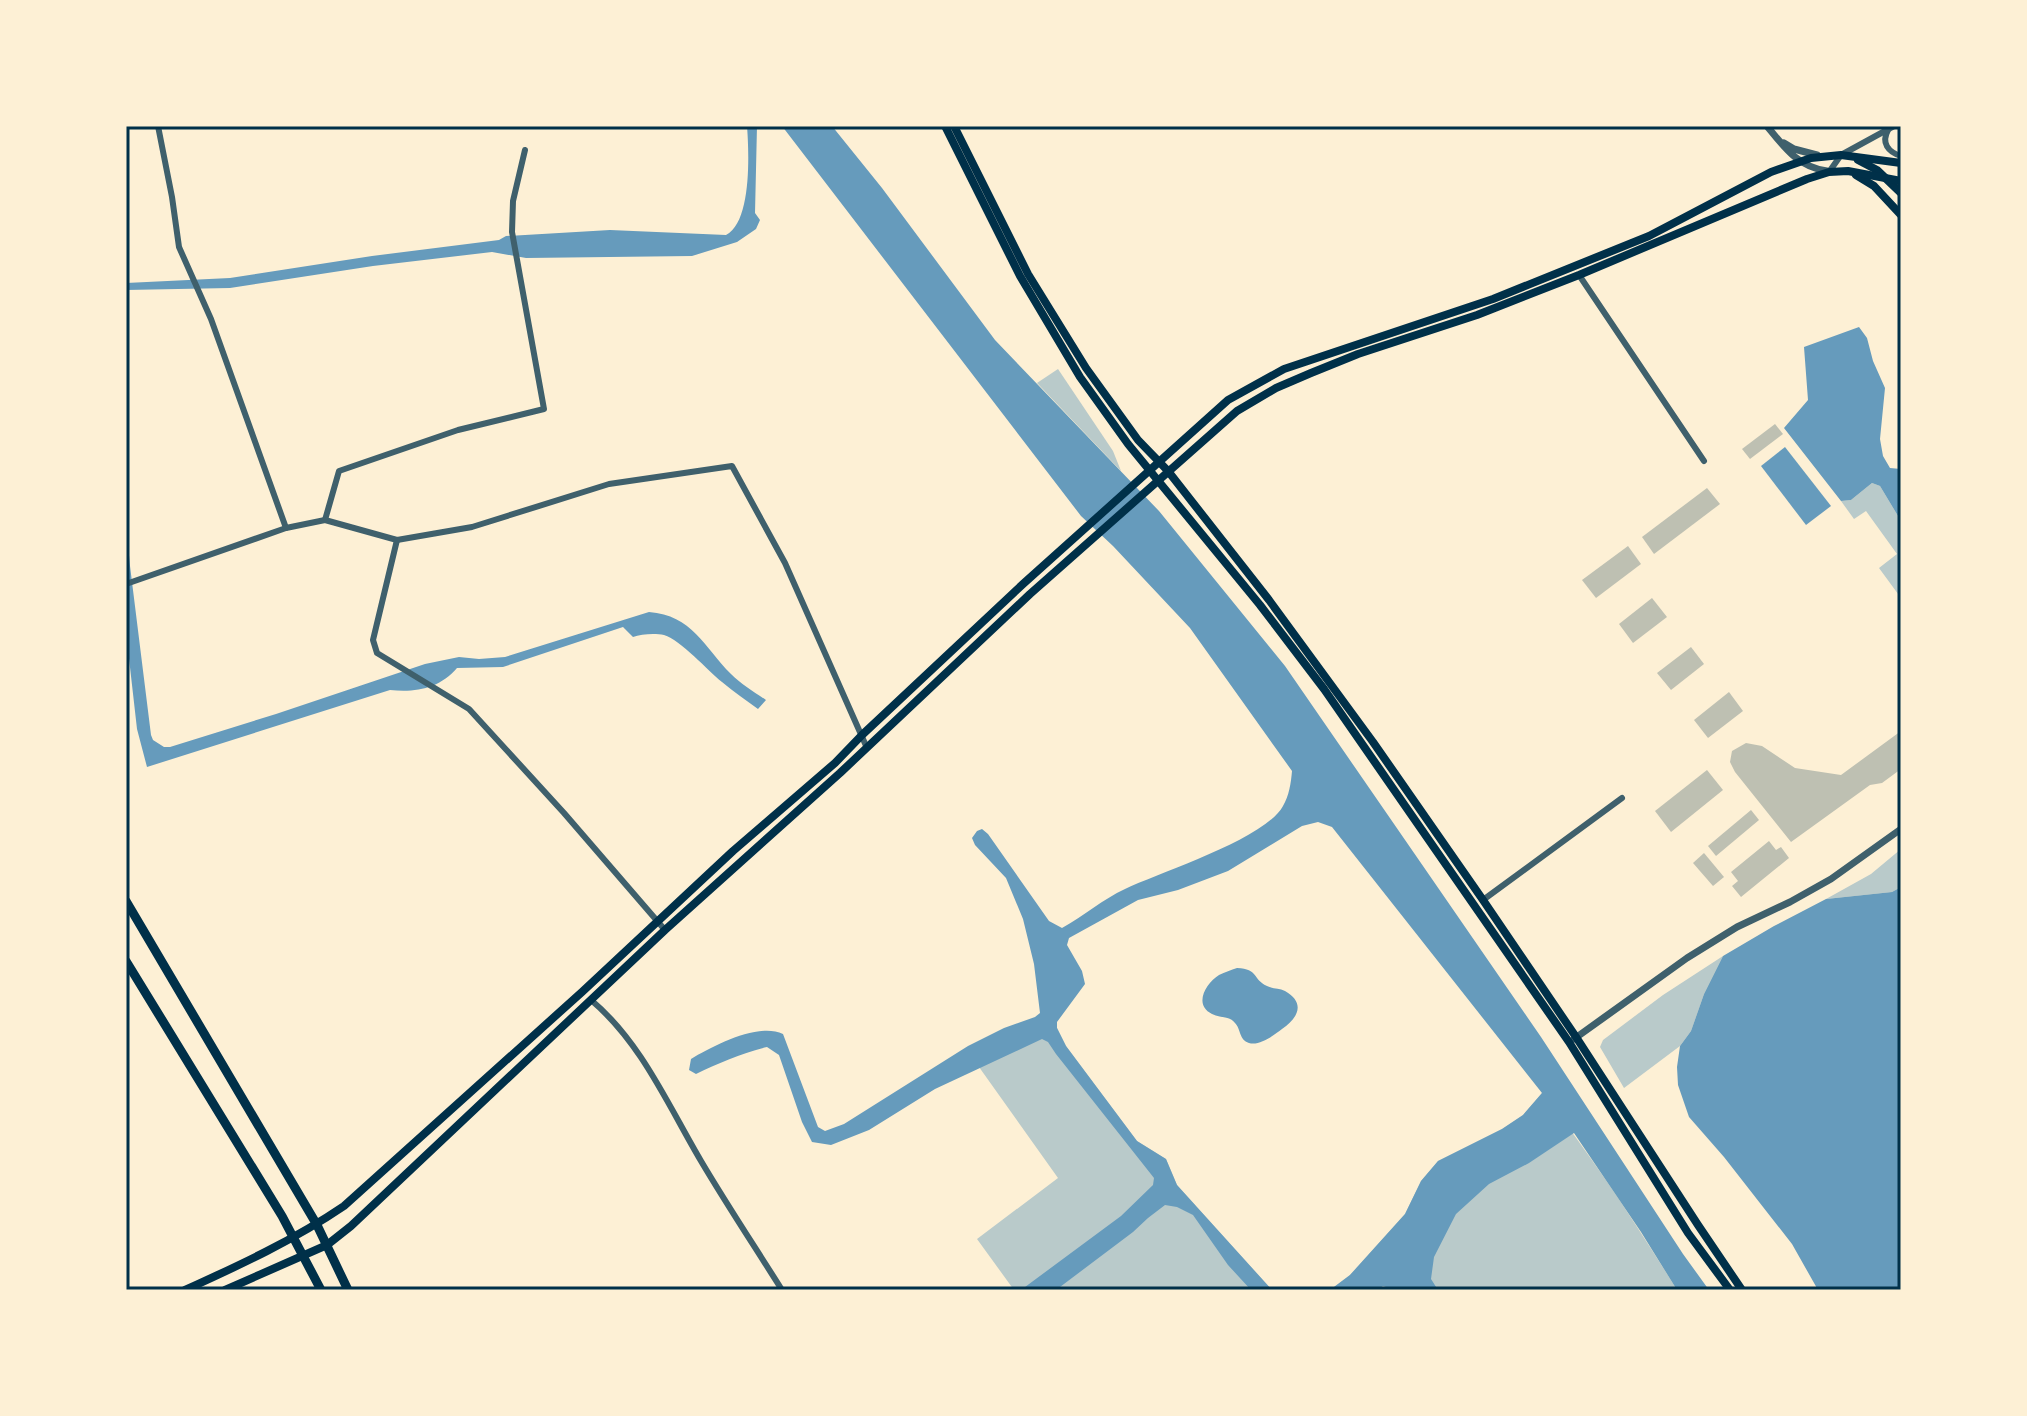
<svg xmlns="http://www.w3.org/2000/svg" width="2027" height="1416" font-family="'Golos Text',sans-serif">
  <rect width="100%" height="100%" fill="#fdf0d5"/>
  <!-- green -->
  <g fill="#b9caca">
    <path d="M1058 369 1113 451 1121 471 1037 383Z"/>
    <path d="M1872 483 1880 486 1901 521V598L1879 568 1897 554 1866 511 1854 519 1841 501 1851 500Z"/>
    <path d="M1901 849V887L1892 892 1826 899 1871 874Z"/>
    <path d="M1723 956 1704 994 1691 1031 1680 1046 1624 1088 1600 1047 1603 1040 1663 995Z"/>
    <path d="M1057 1028 1066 1046 1137 1141 1166 1159 1177 1185 1272 1290H1014L977 1239 1058 1178 979 1067 1042 1038Z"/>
    <path d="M1542 1093C1591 1155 1635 1222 1677 1290H1330L1350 1275 1405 1214 1421 1181 1438 1161 1502 1129 1523 1115Z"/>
  </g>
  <!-- water -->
  <g fill="#669bbc">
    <path d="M747 126H757L755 213 760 220 756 229 737 242 692 256 526 258 492 252 373 266 230 288 126 290V283L230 278 372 256 499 240 506 236 610 230 726 235C752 222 749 152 747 126Z"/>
    <path d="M782 126H832L882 188 995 340 1159 511 1285 666 1541 1037 1683 1254 1709 1290H1677L1641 1232 1574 1133 1529 1163 1489 1184 1456 1214 1434 1257 1431 1279 1438 1290H1395L1383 1286 1377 1290H1330L1350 1275 1405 1214 1421 1181 1438 1161 1502 1129 1523 1115 1542 1093 1332 827 1318 822 1302 826 1228 871 1178 890 1138 900 1069 938 1067 945 1082 971 1085 984 1057 1022V1028L1066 1046 1137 1141 1166 1159 1177 1185 1272 1290H1251L1228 1265 1193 1215 1177 1207 1165 1205 1148 1218 1133 1232 1056 1290H1021L1121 1216 1153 1185 1154 1178 1056 1054 1048 1042 1042 1039 935 1089 869 1130 831 1145 812 1142 802 1122 779 1055 767 1047C742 1053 719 1063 696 1074L689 1070 691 1059C713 1046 758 1022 783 1034L818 1127 825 1131 844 1124 968 1046 1004 1028 1035 1017 1040 1013 1034 964 1023 919 1006 878 975 845 972 838 977 831 982 829 988 834 1049 921 1062 928C1084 916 1103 899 1125 889 1161 872 1265 839 1283 806 1289 796 1291 783 1292 771L1190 628 1113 546 1081 516Z"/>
    <path d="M1859 327 1867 338 1873 361 1885 388 1880 439 1883 456 1890 468 1901 469V521L1880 486 1872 483 1851 500 1841 501 1784 428 1808 400 1804 347Z"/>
    <path d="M1785 447 1831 506 1806 525 1761 466Z"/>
    <path d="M126 522 130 566 151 735 153 740 164 747H170L276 714 425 664 459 657 479 659 505 657 649 612C692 615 704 647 731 674 741 684 754 692 766 700L758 709C746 700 734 692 722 682 708 671 681 640 664 635 655 633 641 634 633 637L623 627 503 667 457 668C440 688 416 693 390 690L147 767 137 729 126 632Z"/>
    <path d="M1901 887V1290H1818L1792 1244 1724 1157 1689 1117 1678 1085 1677 1067 1680 1046 1691 1031 1704 994 1723 956 1774 926 1826 899 1892 892Z"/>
    <path d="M1237 968C1259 969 1252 979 1267 986 1273 989 1279 988 1285 991 1306 1003 1298 1018 1282 1029 1274 1035 1260 1046 1249 1043 1239 1040 1241 1029 1235 1023 1230 1016 1220 1018 1212 1014 1193 1005 1206 983 1219 975 1225 972 1231 970 1237 968Z"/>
  </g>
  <!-- building -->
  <g fill="#bec0b2">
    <path d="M1775 424 1783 434 1750 459 1742 449Z"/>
    <path d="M1707 488 1720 504 1654 554 1642 537Z"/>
    <path d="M1628 546 1641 564 1596 598 1582 580Z"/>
    <path d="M1652 598 1667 617 1633 643 1619 624Z"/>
    <path d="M1691 647 1704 664 1671 690 1657 673Z"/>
    <path d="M1729 692 1743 711 1708 738 1694 720Z"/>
    <path d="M1901 731V769L1882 783 1870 785 1791 842 1735 772 1730 762 1732 751 1746 743 1762 746 1795 768 1841 775Z"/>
    <path d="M1707 770 1723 790 1671 832 1655 811Z"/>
    <path d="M1751 810 1759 820 1716 856 1708 846Z"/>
    <path d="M1769 841 1776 850 1781 847 1789 858 1741 897 1732 886 1738 881 1731 872Z"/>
    <path d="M1704 853 1724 877 1713 886 1693 863Z"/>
  </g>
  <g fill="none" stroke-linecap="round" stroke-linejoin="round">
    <!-- minor -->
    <g stroke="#3f606c" stroke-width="6">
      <path d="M158 126 172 197 179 247 211 319 286 528"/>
      <path d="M1888 130C1881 143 1888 152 1901 156"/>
      <path d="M1829 172 1841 155 1894 126"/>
      <path d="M1579 275 1704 461"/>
      <path d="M325 520 339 471 458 430 544 409 512 232 513 201 525 150"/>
      <path d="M397 540 373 640 377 653 469 709 564 813 665 930"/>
      <path d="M126 584 286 528 325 520 397 540 472 527 609 484 732 466 785 563 867 748"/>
      <path d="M1483 900 1622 798"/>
      <path d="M591 1000C641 1042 668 1105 701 1161 727 1205 755 1247 782 1290"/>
    </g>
    <!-- tertiary -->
    <g stroke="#3f606c" stroke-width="7">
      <path d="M1767 126C1784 147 1798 167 1827 171"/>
      <path d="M1784 143 1794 149 1817 155"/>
      <path d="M1574 1039 1687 958 1737 927 1790 902 1831 879 1901 829"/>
    </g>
    <!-- secondary -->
    <g stroke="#003049" stroke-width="8">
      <path d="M945 126 1020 276 1080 377 1128 444 1260 605 1324 689 1569 1042 1688 1233 1730 1290"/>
      <path d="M954 126 1028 274 1086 368 1138 440 1168 471 1269 600 1373 742 1483 900 1576 1037 1698 1225 1742 1290"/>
      <path d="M1858 160 1877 170 1901 193"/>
      <path d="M1856 175 1874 186 1901 215"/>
      <path d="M185 1290C240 1265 294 1240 344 1206L582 992 733 851 835 763 862 735 1023 584 1228 400 1284 369 1493 299 1649 236 1771 172 1811 158 1841 155 1901 163"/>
      <path d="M225 1290 327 1245 351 1226 665 930 840 773 1030 594 1237 411 1276 388 1311 373 1358 354 1477 315 1579 275 1807 179 1829 172 1848 171 1901 181"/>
    </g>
    <!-- primary -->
    <g stroke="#003049" stroke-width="9">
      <path d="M126 901 317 1225 348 1290"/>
      <path d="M126 961 282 1216 321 1290"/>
    </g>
  </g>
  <!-- border -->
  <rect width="2027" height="1416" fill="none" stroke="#fdf0d5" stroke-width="256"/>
  <rect x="128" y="128" width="1771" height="1160" fill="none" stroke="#003049" stroke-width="3"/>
</svg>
